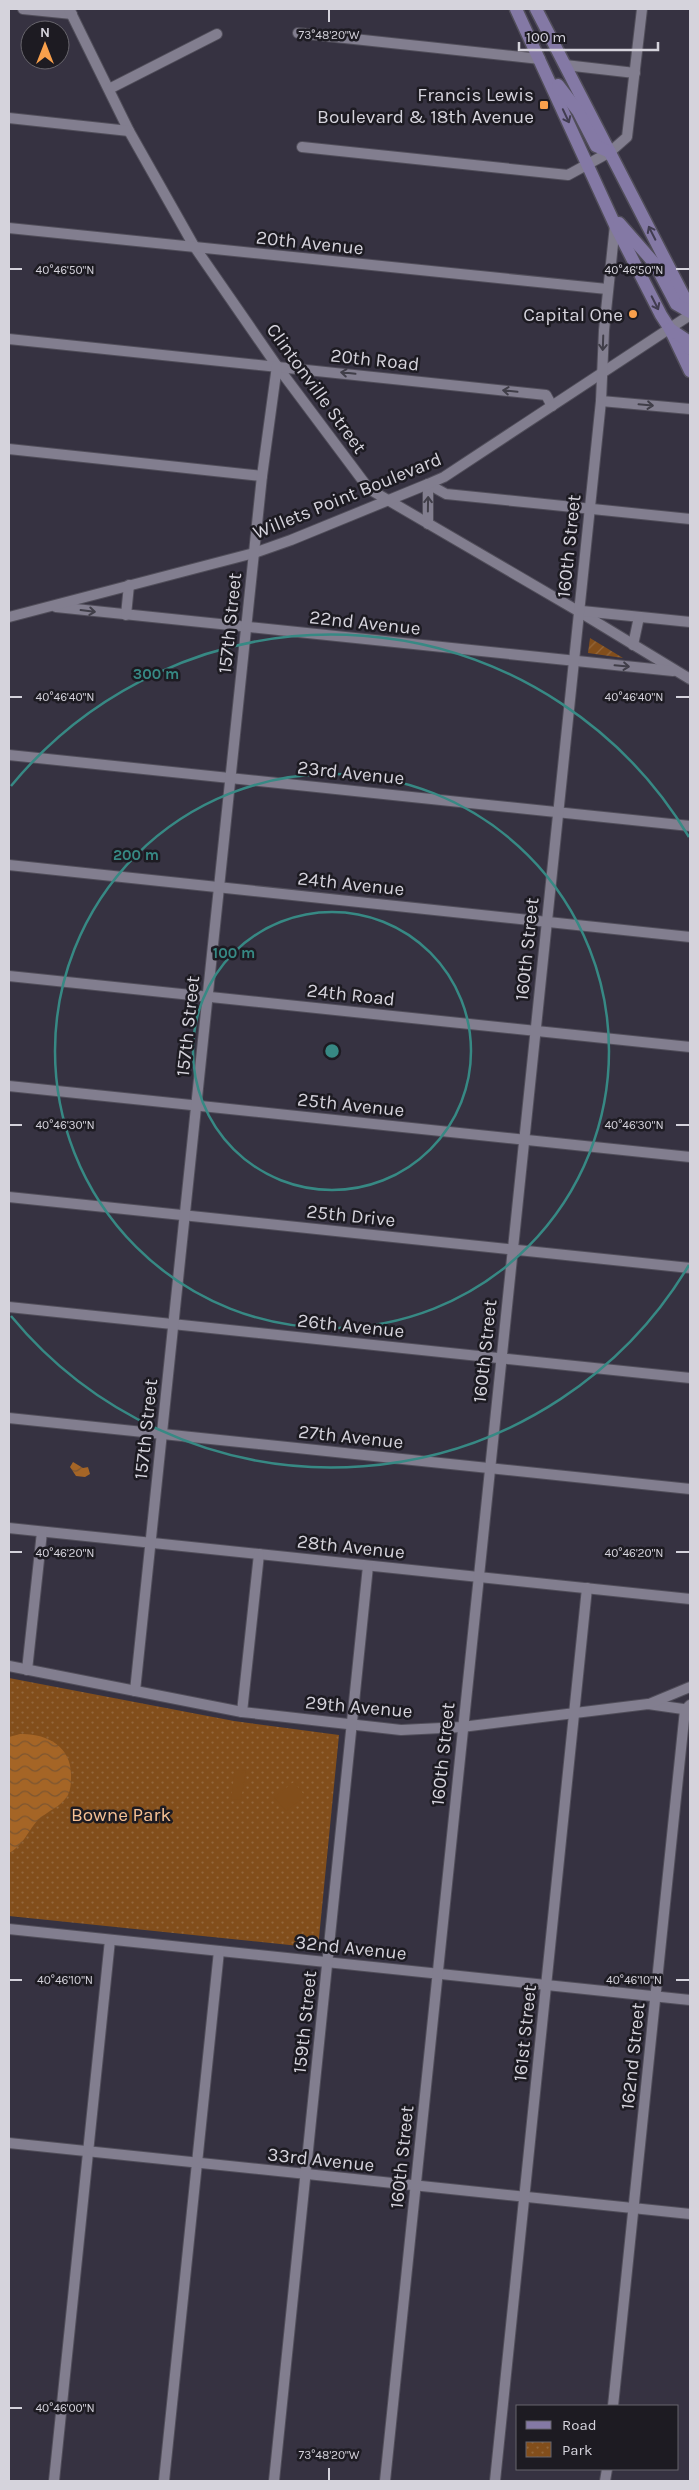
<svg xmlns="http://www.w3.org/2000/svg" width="699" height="2490" font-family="Karla,sans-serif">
  <defs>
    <pattern id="park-dots" width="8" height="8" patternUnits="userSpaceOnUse" patternTransform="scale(1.25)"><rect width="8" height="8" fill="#824e1b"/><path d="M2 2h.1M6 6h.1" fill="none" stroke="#93673c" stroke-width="1.8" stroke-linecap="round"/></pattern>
    <pattern id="garden-furrows" width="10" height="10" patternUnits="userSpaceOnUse" patternTransform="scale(1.25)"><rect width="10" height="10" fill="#824e1b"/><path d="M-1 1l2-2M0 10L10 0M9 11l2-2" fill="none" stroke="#93673c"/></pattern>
    <pattern id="water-waves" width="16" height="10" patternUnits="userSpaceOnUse" patternTransform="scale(1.25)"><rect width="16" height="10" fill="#a56526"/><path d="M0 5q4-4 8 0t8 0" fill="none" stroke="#7d5631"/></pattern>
  </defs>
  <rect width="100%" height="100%" fill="#363241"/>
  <!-- park -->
  <path fill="url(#park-dots)" d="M9 1678 234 1721 339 1735 318 1948 9 1916Z"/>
  <!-- garden -->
  <path fill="url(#garden-furrows)" d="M590 638 623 658 588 653Z"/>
  <!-- pitch -->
  <g fill="#824e1b">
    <path d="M235 1770 246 1771 241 1800 231 1799Z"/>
    <path d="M294 1782 305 1796 286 1811 274 1797Z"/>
  </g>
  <!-- water -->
  <g fill="url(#water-waves)">
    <path d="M73 1462 83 1468 88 1467 90 1474 85 1477 76 1476 70 1467Z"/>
    <path d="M20 1734C47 1733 72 1747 71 1776 71 1782 71 1789 68 1795 61 1807 49 1810 39 1819 28 1830 24 1845 9 1853V1737Z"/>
  </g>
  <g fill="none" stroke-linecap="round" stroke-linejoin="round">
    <defs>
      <g id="minor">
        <path d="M23 9 72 14"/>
        <path d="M69 9 129 131 194 246 277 366 369 489 578 611 690 679"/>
        <path d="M298 33 540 59"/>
        <path d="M565 65 635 73"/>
        <path d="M109 89 217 34"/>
        <path d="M9 118 129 131"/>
        <path d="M302 147 568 175 610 152 627 137 642 9"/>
        <path d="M9 228 607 289"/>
        <path d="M9 339 546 395 552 406"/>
        <path d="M601 401 690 409"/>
        <path d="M9 449 262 476"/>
        <path d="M428 484 446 494 690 519"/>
        <path d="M428 484V524"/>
        <path d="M56 607 673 671"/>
        <path d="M582 611 690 622"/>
        <path d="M126 615 129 585"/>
        <path d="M9 617 254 553 291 540 428 484 444 477 690 315"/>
        <path d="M633 645 639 617"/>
        <path d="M9 755 690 826"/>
        <path d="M9 865 690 937"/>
        <path d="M9 976 690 1047"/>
        <path d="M9 1086 690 1157"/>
        <path d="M9 1197 690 1268"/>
        <path d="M9 1307 690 1378"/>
        <path d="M9 1418 690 1489"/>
        <path d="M9 1528 690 1599"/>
        <path d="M9 1666 242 1712 401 1730 462 1727 648 1704 690 1710"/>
        <path d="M27 1670 42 1532"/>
        <path d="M135 1691 262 476 277 366"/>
        <path d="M649 1704 690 1687"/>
        <path d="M242 1712 259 1554"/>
        <path d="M9 1929 690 2000"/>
        <path d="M9 2143 690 2214"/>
        <path d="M613 2406 685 1710 690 1705"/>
        <path d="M54 2481 110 1940"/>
        <path d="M164 2481 219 1951"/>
        <path d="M274 2481 368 1566"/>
        <path d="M385 2481 601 401 604 330 615 225"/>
        <path d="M495 2481 587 1588"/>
        <path d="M605 2481 607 2469"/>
      </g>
      <g id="major">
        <path d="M516 9 615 225 661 315 670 329 690 371"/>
        <path d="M536 9 690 308"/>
        <path d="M558 85 578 111 596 146 610 152"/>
        <path d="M619 223 655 264 676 304 690 312"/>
        <path d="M670 329 685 339 690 349"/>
      </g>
    </defs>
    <!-- minor casing -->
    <use href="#minor" stroke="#514e5a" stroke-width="12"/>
    <!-- major casing -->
    <use href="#major" stroke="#514e5a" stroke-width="15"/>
    <!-- minor -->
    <use href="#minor" stroke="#827e8f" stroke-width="10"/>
    <!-- major -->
    <use href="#major" stroke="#8479a5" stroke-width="12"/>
  </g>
  <!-- one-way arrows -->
  <defs><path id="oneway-shaft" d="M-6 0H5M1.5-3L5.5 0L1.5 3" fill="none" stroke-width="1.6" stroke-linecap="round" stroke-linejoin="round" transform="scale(1.25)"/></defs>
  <g stroke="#413c50">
    <use href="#oneway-shaft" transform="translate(566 116) rotate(65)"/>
    <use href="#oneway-shaft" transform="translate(652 233) rotate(-117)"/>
    <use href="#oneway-shaft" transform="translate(655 303) rotate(63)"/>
  </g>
  <g stroke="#403e48">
    <use href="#oneway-shaft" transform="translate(603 343) rotate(92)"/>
    <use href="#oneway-shaft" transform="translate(348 373) rotate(-174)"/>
    <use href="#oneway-shaft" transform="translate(510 391) rotate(-174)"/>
    <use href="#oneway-shaft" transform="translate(646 405) rotate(5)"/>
    <use href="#oneway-shaft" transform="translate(428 504) rotate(-89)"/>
    <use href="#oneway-shaft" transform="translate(88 611) rotate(7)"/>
    <use href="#oneway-shaft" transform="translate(622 666) rotate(5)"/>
  </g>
  <!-- ticks -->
  <path fill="none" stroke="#d5d3dc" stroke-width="2" d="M329 10V22M10 269H22M676 269H689M10 697H22M676 697H689M10 1125H22M676 1125H689M10 1552H22M676 1552H689M10 1980H22M676 1980H689M10 2408H22M329 2468V2480"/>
  <!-- distance rings -->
  <g fill="none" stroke="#378984" stroke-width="2.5">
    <circle cx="332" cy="1051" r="139"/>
    <circle cx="332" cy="1051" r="277"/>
    <path d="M689 1265A416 416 0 0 1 11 1316M11 786A416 416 0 0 1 689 837"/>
  </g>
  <!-- markers -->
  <g fill="#f9a04c" stroke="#1d1b22" stroke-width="2">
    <rect x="539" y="100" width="10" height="10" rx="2.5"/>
    <circle cx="633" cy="314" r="5"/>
  </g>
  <g text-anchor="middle" stroke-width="5" stroke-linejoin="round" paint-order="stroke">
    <!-- poi labels -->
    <g font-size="19" fill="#d5d3dc" stroke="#1d1b22" text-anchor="end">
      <text x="534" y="101">Francis Lewis<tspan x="534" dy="22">Boulevard &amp; 18th Avenue</tspan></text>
      <text x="623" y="321">Capital One</text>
    </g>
    <!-- street labels -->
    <g font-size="19" fill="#d5d3dc" stroke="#1d1b22">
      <text transform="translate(310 242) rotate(6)" y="7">20th Avenue</text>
      <text transform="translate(375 359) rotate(6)" y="7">20th Road</text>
      <text transform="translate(317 388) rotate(54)" y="7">Clintonville Street</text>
      <text transform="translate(347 495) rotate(-22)" y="7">Willets Point Boulevard</text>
      <text transform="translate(568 546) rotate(-84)" y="7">160th Street</text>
      <text transform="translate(365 622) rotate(6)" y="7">22nd Avenue</text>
      <text transform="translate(229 623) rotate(-84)" y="7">157th Street</text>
      <text transform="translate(351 772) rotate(6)" y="7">23rd Avenue</text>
      <text transform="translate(351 883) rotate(6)" y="7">24th Avenue</text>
      <text transform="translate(526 949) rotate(-84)" y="7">160th Street</text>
      <text transform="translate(351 994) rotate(6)" y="7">24th Road</text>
      <text transform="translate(187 1026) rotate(-84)" y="7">157th Street</text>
      <text transform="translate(351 1104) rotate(6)" y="7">25th Avenue</text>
      <text transform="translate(351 1215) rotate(6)" y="7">25th Drive</text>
      <text transform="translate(351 1325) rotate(6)" y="7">26th Avenue</text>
      <text transform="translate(484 1351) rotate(-84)" y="7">160th Street</text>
      <text transform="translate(145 1429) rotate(-84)" y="7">157th Street</text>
      <text transform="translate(351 1436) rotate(6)" y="7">27th Avenue</text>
      <text transform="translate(351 1546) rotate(6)" y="7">28th Avenue</text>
      <text transform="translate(359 1706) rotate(5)" y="7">29th Avenue</text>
      <text transform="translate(442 1754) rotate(-84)" y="7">160th Street</text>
      <text transform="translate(351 1947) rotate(6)" y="7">32nd Avenue</text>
      <text transform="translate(304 2022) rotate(-84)" y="7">159th Street</text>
      <text transform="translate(524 2033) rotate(-84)" y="7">161st Street</text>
      <text transform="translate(632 2056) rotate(-84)" y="7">162nd Street</text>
      <text transform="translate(401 2157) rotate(-84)" y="7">160th Street</text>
      <text transform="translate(321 2159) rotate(6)" y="7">33rd Avenue</text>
    </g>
    <!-- park labels -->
    <g font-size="19" fill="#f7c195" stroke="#1d1b22">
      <text x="121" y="1821">Bowne Park</text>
    </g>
  </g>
  <g font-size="12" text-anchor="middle" fill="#d5d3dc" stroke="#1d1b22" stroke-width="5" stroke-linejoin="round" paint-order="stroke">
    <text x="329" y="39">73°48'20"W</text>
    <text x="65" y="274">40°46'50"N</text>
    <text x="634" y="274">40°46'50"N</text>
    <text x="65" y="701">40°46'40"N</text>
    <text x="634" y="701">40°46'40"N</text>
    <text x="65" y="1129">40°46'30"N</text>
    <text x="634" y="1129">40°46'30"N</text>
    <text x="65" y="1557">40°46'20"N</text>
    <text x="634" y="1557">40°46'20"N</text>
    <text x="65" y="1984">40°46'10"N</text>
    <text x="634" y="1984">40°46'10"N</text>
    <text x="65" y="2412">40°46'00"N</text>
    <text x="329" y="2459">73°48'20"W</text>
  </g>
  <circle cx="332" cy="1051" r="8" fill="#378984" stroke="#1d1b22" stroke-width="2.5"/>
  <g font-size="15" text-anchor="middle" font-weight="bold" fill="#378984" stroke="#1d1b22" stroke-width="5" stroke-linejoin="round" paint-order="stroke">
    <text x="156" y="679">300 m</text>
    <text x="136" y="860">200 m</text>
    <text x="234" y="958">100 m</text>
  </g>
  <!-- border -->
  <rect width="699" height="2490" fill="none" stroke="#d5d3dc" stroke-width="20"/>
  <!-- legend -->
  <rect x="516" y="2405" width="162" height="65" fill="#1d1b22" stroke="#67656c"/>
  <rect x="526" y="2421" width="25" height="8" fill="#8479a5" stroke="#67656c"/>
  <text x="562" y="2430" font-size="15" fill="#d5d3dc">Road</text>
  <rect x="526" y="2442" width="25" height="15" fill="url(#park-dots)" stroke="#67656c"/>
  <text x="562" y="2455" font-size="15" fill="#d5d3dc">Park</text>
  <!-- north arrow -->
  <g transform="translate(45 45)"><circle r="24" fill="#1d1b22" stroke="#67656c"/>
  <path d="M0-4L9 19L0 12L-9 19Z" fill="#f9a04c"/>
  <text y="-8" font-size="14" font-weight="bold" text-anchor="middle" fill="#d5d3dc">N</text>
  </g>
  <!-- scale -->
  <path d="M519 42v8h139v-8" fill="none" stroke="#d5d3dc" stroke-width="2.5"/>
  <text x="526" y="42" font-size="15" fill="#d5d3dc" stroke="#1d1b22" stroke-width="4" paint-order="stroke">100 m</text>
</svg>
